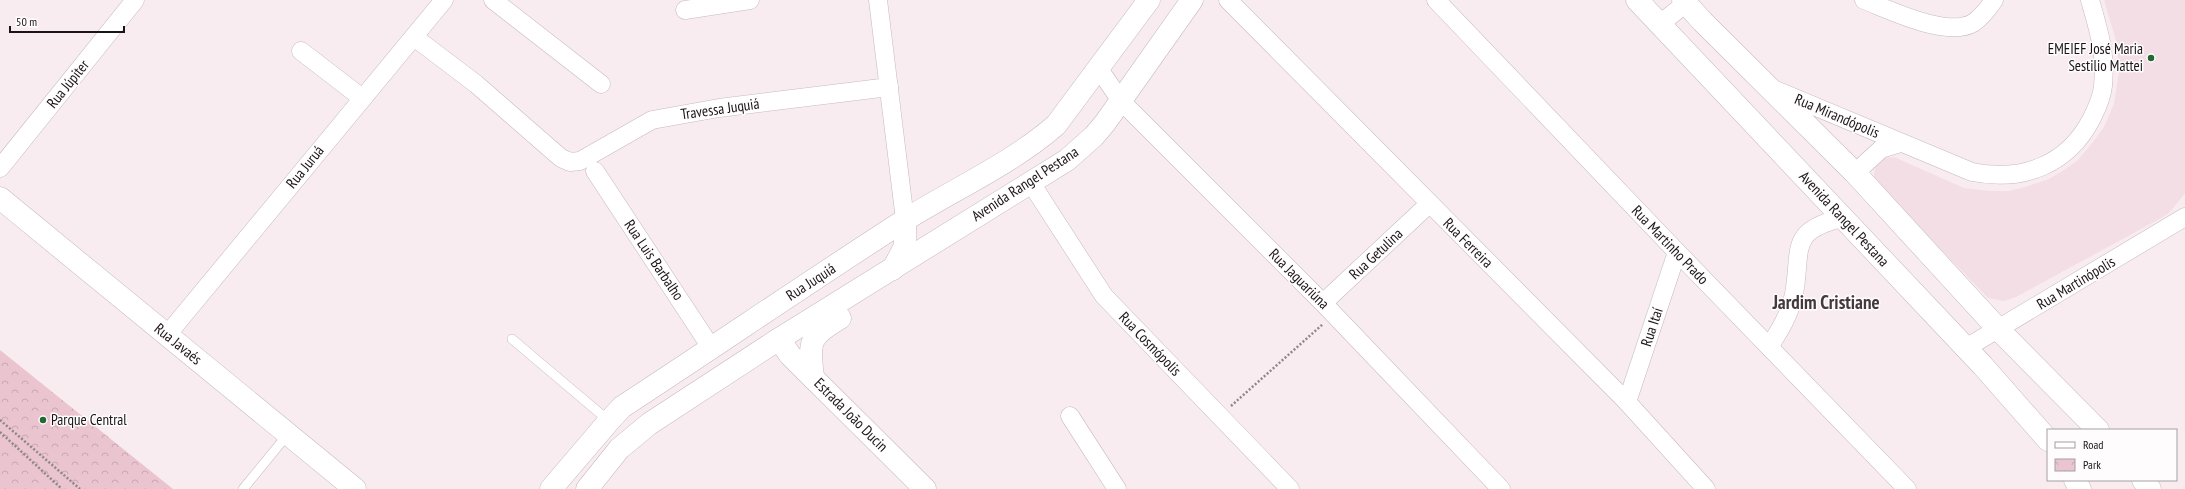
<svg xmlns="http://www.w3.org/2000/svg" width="2185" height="489" font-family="'PT Sans Narrow',sans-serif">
  <defs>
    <pattern id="park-crowns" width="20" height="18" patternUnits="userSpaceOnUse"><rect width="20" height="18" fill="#eac4cf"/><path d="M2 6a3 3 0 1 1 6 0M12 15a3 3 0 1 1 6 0" fill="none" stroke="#c8a8b1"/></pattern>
  </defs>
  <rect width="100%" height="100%" fill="#f8ecf0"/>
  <!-- built -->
  <path fill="#f2dee4" d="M2104 0H2185V193L2170 212 2163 217 2016 297 2004 301 1988 298 1877 183 1874 177 1875 167 1884 158 1894 157 1964 188 1990 191H2009L2025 187 2049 179 2064 170 2078 160 2093 142 2104 127 2114 104 2119 72 2117 44Z"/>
  <!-- park -->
  <path fill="url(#park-crowns)" d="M0 350 173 489H0Z"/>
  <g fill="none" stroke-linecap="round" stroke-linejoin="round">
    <defs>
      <g id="service">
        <path d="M512 339 609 421"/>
        <path d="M243 489 288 434"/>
      </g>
      <g id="minor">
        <path d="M493 0 601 84"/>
        <path d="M878 0 905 220"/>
        <path d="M1228 0 1627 402 1706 489"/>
        <path d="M1436 0 1677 252 1907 489"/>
        <path d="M1864 0C1890 10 1947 38 1973 23 1982 17 1988 9 1994 0"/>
        <path d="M685 10 750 0"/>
        <path d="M1660 24 1686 3 1687 0"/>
        <path d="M414 37 476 84 561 158 570 162 580 161 652 120 719 108 889 87"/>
        <path d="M301 51 362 98"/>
        <path d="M1099 69 1121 101 1323 303 1501 489"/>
        <path d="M1773 89 1972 172C2023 182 2068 165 2092 118 2097 108 2102 97 2103 86 2106 52 2099 32 2090 0"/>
        <path d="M0 168 135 0"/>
        <path d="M595 171 712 349"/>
        <path d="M1855 173 1881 149 1901 143"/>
        <path d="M1031 183 1104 296 1290 489"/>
        <path d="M1323 303 1429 204"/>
        <path d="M167 335 444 0"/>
        <path d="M1769 347C1780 330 1790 314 1794 294 1802 249 1788 231 1842 218"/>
        <path d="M1966 348 2185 217"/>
        <path d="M1627 402 1677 252"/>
        <path d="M1070 416 1117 489"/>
      </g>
      <g id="tertiary">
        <path d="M0 198 355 489"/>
        <path d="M779 339 790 355 925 489"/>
      </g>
      <g id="secondary">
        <path d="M1637 0 1983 366 2048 440"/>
        <path d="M1683 0 1703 22 1855 173 1999 330 2098 430"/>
        <path d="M893 269 905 246V220"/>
        <path d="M813 378C809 341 808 337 840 318"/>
        <path d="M2075 480 2080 489"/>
        <path d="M2143 480 2150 489"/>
        <path d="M551 489 609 421 622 407C717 345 810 281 905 220 956 188 1011 164 1056 125L1149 0"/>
        <path d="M587 489 619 449 649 424 779 339 1067 160 1094 136 1105 123 1192 0"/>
      </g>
    </defs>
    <!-- service casing -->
    <use href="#service" stroke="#c5babd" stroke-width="10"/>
    <!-- minor casing -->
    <use href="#minor" stroke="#c5babd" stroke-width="19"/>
    <!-- tertiary casing -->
    <use href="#tertiary" stroke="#c5babd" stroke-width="23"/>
    <!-- secondary casing -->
    <use href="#secondary" stroke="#c5babd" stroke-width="23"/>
    <!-- path -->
    <g stroke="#8f8689" stroke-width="2.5" stroke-dasharray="2 2" stroke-linecap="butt">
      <path d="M1231 406 1323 324"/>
      <path d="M0 420 80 489"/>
      <path d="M0 432 62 489"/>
    </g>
    <!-- service -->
    <use href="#service" stroke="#fff" stroke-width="9"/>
    <!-- minor -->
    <use href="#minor" stroke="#fff" stroke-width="18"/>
    <!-- tertiary -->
    <use href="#tertiary" stroke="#fff" stroke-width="22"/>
    <!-- secondary -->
    <use href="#secondary" stroke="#fff" stroke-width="22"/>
  </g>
  <!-- markers -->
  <g fill="#226935" stroke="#fffcfd" stroke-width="1.5">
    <circle cx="2151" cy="58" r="4"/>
    <circle cx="43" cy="420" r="4"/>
  </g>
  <g text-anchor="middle" stroke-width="3" stroke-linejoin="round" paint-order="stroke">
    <!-- poi labels -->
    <g font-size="15" fill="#191517" stroke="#fffcfd" text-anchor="end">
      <text x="2143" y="54">EMEIEF José Maria<tspan x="2143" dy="17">Sestilio Mattei</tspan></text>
      <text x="51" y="425" text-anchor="start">Parque Central</text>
    </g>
    <!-- street labels -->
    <g font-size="15" fill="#191517" stroke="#fffcfd">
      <text transform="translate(68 84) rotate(-51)" y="5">Rua Júpiter</text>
      <text transform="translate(720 109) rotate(-8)" y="5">Travessa Juquiá</text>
      <text transform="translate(1837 116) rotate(23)" y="5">Rua Mirandópolis</text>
      <text transform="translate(305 167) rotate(-51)" y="5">Rua Juruá</text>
      <text transform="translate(1025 184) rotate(-33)" y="5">Avenida Rangel Pestana</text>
      <text transform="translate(1844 219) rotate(47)" y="5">Avenida Rangel Pestana</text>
      <text transform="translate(1468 243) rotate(45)" y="5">Rua Ferreira</text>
      <text transform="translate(1670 245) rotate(46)" y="5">Rua Martinho Prado</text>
      <text transform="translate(1376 254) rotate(-43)" y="5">Rua Getulina</text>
      <text transform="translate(654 260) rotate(56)" y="5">Rua Luis Barbalho</text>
      <text transform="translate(1299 279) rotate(45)" y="5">Rua Jaguariúna</text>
      <text transform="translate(811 282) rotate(-33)" y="5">Rua Juquiá</text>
      <text transform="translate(2076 283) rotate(-31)" y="5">Rua Martinópolis</text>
      <text transform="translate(1652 327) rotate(-72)" y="5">Rua Itaí</text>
      <text transform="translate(178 344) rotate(39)" y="5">Rua Javaés</text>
      <text transform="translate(1150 344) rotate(46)" y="5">Rua Cosmópolis</text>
      <text transform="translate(851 415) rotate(45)" y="5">Estrada João Ducin</text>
    </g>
    <!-- district labels -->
    <g font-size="19" font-weight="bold" fill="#433a3d" stroke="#fffcfd">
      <text x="1826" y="309">Jardim Cristiane</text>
    </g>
  </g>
  <!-- legend -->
  <rect x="2047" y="429" width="130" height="52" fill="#fffcfd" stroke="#a3a0a1"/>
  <rect x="2055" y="442" width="20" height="6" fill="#ffffff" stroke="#a3a0a1"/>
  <text x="2083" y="449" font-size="12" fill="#191517">Road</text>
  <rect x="2055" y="459" width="20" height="12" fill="url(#park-crowns)" stroke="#a3a0a1"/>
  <text x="2083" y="469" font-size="12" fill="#191517">Park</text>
  <!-- scale -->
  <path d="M10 26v6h114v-6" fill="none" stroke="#191517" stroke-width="2"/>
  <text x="16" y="26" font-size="12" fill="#191517" stroke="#fffcfd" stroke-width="3" paint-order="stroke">50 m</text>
</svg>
